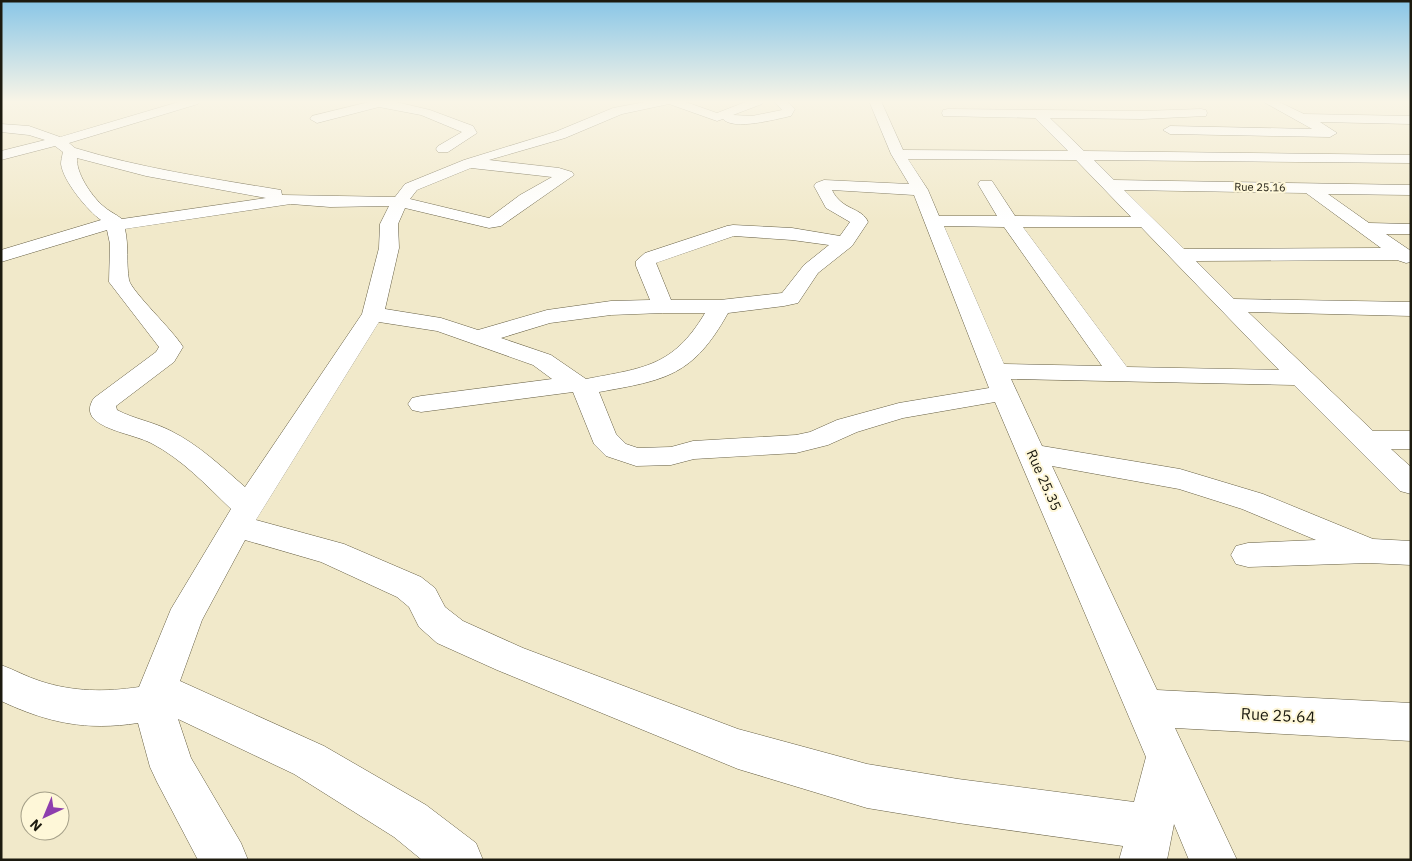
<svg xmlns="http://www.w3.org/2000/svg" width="1412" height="861" font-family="'IBM Plex Sans',sans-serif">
  <rect width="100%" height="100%" fill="#f1e9ca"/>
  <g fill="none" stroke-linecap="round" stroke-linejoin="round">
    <defs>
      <g id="minor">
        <path d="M182 101H200L198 104 69 143 75 148C141 168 208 178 275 189L281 190 282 195 395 197 405 184 464 160 555 132 613 108 650 101H683L717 113 748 101H764L762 104 733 115 752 116 782 110 774 101H787L795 109 791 116C776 119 734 131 723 119L717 121 669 104 622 114 565 138 489 160 559 168 572 172 574 175 501 226 489 228 405 208 398 224 399 248 385 309 441 318 478 330 547 310 611 301 650 300 636 266V261L645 253 727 226 733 225 792 228 840 236 850 222 826 208 814 186 816 183 824 180 909 184 891 154 869 101H881L903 150 1068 151 1035 118 943 116 942 113 943 110 948 109 1142 111 1201 109 1206 110 1207 113 1206 116 1142 119 1050 118 1084 151 1411 155V163L1094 160 1114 180 1411 185V195L1328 194 1369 223 1411 224V234H1386L1411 251V262L1406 263 1397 260 1196 261 1234 299 1411 302V316L1248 312 1373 431H1411V449H1391L1411 467V494L1400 491 1294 385 1011 379 1042 446 1180 469 1263 494 1373 539 1411 541V565L1369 563 1248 567 1236 564 1231 555 1236 546 1248 543 1316 540 1242 509 1179 489 1052 466 1157 690 1411 703V741L1175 728 1237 860H1189L1174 824 1167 860H1119L1123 846 958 823 867 808 738 769 497 670 437 643 419 627 409 607 397 597 321 562 245 540 202 620 180 681 324 746 426 805 476 843 483 860H422L394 837 294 774 178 719 191 758 241 843 248 860H198L157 782 150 767 138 723C87 731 48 723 1 701V665C15 670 27 677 40 681 73 692 106 692 139 687L171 609 231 509C206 485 182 459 151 443 135 435 106 431 94 419 88 413 89 405 94 398L156 352 159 347 109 282 110 244 107 230 1 262V250L101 220C88 211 63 181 61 164 61 161 62 156 63 152L55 146 1 160V151L45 140 29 135 1 132V124L29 126 60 137ZM77 158 146 176 266 198 122 219C116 214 108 211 102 205 91 195 76 173 77 158ZM908 159 1076 160 1131 217 1015 216 992 181H980L978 184 997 216H939L928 190ZM471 168 552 177 520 195 489 218 410 199 417 190ZM832 190 914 195 989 388 899 403 837 420 810 432 796 435 693 441 671 447 638 448 626 444 616 434 599 392C666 380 693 376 728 313L784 306 798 303 818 273 852 246 868 222C862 207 842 211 832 190ZM1124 190 1306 193 1381 248 1184 249ZM291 204 330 207 389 206 380 224 379 248 362 314 245 487C222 467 199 445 171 431 154 422 134 419 117 410L116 406 174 362 183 347C173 330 132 292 129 280 126 263 129 246 125 229ZM944 226 1004 227 1102 366 1004 364ZM1023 227H1141L1279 370 1127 367ZM734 236 792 240 829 245 804 265 782 293 720 300H671L656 263ZM663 313H705C673 367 643 368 586 379L551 355 501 338 550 323 611 315ZM379 322 437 331 533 365 552 379 421 396 412 398 408 404 412 410 421 412 573 392 594 444 606 456 636 466 671 465 694 459 796 453 828 445 857 432 903 418 995 402 1146 757 1134 802 958 779 867 764 738 729 523 648 463 621 445 607 435 588 421 577 344 544 256 520Z"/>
        <path d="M373 101H392L430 110 473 126 477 133 448 152H438L436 149 438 146 462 132 421 115 379 107 317 123 310 119 312 116Z"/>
        <path d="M1262 101H1277L1304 114 1411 116V124L1320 122 1337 133 1330 137 1170 134 1163 130 1170 126 1312 129Z"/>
      </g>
    </defs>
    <!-- minor casing -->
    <use href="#minor" stroke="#665f44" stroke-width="1"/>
    <!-- minor -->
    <use href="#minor" fill="#fff" fill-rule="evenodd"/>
  </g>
  <!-- sky -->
  <linearGradient id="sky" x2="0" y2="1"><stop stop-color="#89c6e7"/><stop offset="0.46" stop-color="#f9f5e7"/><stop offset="1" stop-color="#f9f5e7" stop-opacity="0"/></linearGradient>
  <rect width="1412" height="221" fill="url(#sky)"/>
  <g text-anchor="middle" stroke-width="4" stroke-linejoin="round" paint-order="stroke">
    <!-- far-street labels -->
    <g font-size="11" fill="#1c1a0f" stroke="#fef7d8">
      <text transform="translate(1260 187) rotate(1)" y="4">Rue 25.16</text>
    </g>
    <!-- street labels -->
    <g font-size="14" fill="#1c1a0f" stroke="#fef7d8">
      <text transform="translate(1044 480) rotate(66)" y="5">Rue 25.35</text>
    </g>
    <!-- near-street labels -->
    <g font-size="16" fill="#1c1a0f" stroke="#fef7d8">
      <text transform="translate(1278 715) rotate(3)" y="6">Rue 25.64</text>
    </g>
  </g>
  <!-- border -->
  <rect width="1412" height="861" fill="none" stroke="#1c1a0f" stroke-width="5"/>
  <!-- north arrow -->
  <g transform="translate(45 816) rotate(224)"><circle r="24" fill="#fef7d8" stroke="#a49f88"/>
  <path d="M0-4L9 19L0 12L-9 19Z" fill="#8e3eae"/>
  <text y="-8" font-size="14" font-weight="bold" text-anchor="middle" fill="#1c1a0f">N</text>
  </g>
</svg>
